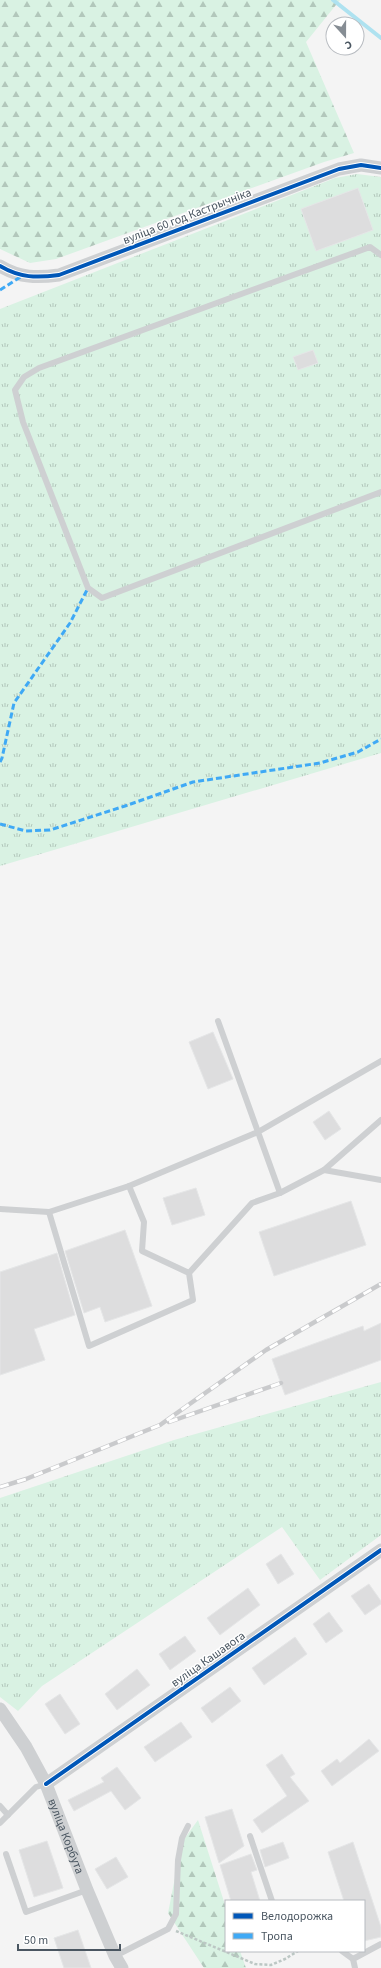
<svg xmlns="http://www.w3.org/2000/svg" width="381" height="1968" font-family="'Source Sans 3',sans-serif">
  <defs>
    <pattern id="grass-tufts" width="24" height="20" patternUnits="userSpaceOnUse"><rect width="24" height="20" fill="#d9f2e3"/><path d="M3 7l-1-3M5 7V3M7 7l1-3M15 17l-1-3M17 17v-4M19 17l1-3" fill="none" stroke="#b2c7bb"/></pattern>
    <pattern id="forest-firs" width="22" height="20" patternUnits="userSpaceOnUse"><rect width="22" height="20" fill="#d9f2e3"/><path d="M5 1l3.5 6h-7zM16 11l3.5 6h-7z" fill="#b2c7bb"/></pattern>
  </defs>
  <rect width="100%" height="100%" fill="#f4f4f4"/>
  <!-- grass -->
  <g fill="url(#grass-tufts)">
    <path d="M357 174 381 177V753L0 866V309L335 178Z"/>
    <path d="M381 1382V1535L320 1580 282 1527 42 1686 18 1711 0 1697V1498L174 1440Z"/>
  </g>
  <!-- forest -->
  <g fill="url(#forest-firs)">
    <path d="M0 0H340L306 42 354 153 324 162 56 259 30 263 0 249Z"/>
    <path d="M198 1820 226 1908V1951H240L246 1968H204L168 1913 182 1842Z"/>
  </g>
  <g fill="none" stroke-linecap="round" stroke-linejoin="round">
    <!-- stream -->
    <path stroke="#aee2f0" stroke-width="4" d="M333 0 381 38"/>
  </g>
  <!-- building -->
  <g fill="#ddddde" stroke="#e5e6e7">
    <path d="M358 188 373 230 316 251 301 209Z"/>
    <path d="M313 350 318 363 298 370 293 357Z"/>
    <path d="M213 1032 233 1079 208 1089 189 1042Z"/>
    <path d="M329 1111 341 1129 325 1140 313 1122Z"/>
    <path d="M196 1188 205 1215 172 1225 163 1198Z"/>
    <path d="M351 1201 366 1245 274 1276 259 1232Z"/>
    <path d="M125 1230 152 1306 105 1322 100 1307 84 1313 65 1251Z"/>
    <path d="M57 1253 75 1315 34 1329 45 1360 0 1375V1272Z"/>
    <path d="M381 1323V1360L285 1395 272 1359 363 1326 364 1331Z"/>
    <path d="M281 1554 294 1574 278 1584 266 1564Z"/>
    <path d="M369 1584 381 1601V1604L365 1615 351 1596Z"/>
    <path d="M248 1588 260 1605 220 1635 207 1618Z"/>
    <path d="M329 1612 343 1631 326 1643 313 1624Z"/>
    <path d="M185 1636 196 1651 170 1670 159 1654Z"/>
    <path d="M295 1637 307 1654 264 1685 252 1668Z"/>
    <path d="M137 1669 150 1685 117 1710 105 1694Z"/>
    <path d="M230 1687 241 1701 212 1723 201 1708Z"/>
    <path d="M60 1694 80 1724 65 1734 45 1704Z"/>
    <path d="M181 1722 192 1737 155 1762 144 1747Z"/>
    <path d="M369 1739 379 1751 332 1786 321 1771 337 1759 340 1763Z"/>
    <path d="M282 1754 295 1774 290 1777 309 1801 262 1833 253 1820 287 1796 266 1765Z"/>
    <path d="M117 1767 141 1798 125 1810 111 1791 74 1811 68 1800 104 1782 101 1778Z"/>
    <path d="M232 1809 244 1846 219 1863 205 1817Z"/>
    <path d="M47 1841 63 1888 34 1897 19 1850Z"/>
    <path d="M283 1842 289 1858 265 1867 260 1850Z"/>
    <path d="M353 1842 381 1927V1937L364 1941V1901H344L328 1852Z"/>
    <path d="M251 1854 257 1870 251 1872 260 1901H231L220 1865Z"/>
    <path d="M116 1857 128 1877 107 1889 95 1869Z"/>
    <path d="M78 1930 91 1968H64L54 1938Z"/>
  </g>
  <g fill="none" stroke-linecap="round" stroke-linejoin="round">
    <!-- path -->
    <path stroke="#bcc7c4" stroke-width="2.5" stroke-dasharray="3 2" stroke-linecap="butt" d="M176 1931 255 1964 271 1965 285 1959 298 1951"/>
    <!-- service -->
    <g stroke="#ced0d2" stroke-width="6">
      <path d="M381 255 370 247 39 368 24 377 15 390 23 422 88 588 102 598 381 492"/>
      <path d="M324 1170 381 1180"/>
      <path d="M129 1186 258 1132 218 1021"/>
      <path d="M280 1193 258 1132 381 1061"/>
      <path d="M0 1209 49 1212"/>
      <path d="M189 1273 142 1251 144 1222 129 1186 49 1212 89 1346 193 1300 189 1273 252 1203 280 1193 324 1170 381 1120"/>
      <path d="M0 1806 8 1815"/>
      <path d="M0 1823 36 1787 46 1784"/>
      <path d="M250 1836 272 1901"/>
      <path d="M6 1854 26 1912 87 1890"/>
      <path d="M342 1951 353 1959"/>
      <path d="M115 1956 168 1929 176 1914 178 1860 182 1838 188 1826"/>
      <path d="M355 1968 353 1959 381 1944"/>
    </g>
    <!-- minor -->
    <g stroke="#ced0d2" stroke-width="13">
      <path d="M0 266C20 278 37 278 59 275L339 169 361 165 381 168"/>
      <path id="s1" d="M0 1709 26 1747 46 1784 87 1890 115 1956 122 1968"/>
      <path d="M46 1784 381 1550"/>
    </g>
    <defs>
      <g id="rail">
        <path d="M169 1422 281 1383"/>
        <path d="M0 1487 26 1479 160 1425 266 1350 381 1284"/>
      </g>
    </defs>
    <!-- rail casing -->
    <use href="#rail" stroke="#c9cacc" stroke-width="4.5"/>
    <!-- rail -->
    <use href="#rail" stroke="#fff" stroke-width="3" stroke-dasharray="9" stroke-linecap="butt"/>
    <!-- quiet -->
    <g stroke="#3fa9f5" stroke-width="3" stroke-dasharray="6 3" stroke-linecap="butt">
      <path d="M0 290 22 276"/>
      <path d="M0 762 2 758 14 703 70 623 88 588"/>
      <path d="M0 824 26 831 50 830 125 806 193 782 320 763 358 752 381 739"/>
    </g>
    <defs>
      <g id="cycleway">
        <path d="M0 266C20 278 37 278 59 275L339 169 361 165 381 168"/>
        <path d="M46 1784 381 1550"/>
      </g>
    </defs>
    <!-- cycleway casing -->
    <use href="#cycleway" stroke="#fff" stroke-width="6"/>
    <!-- cycleway -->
    <use href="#cycleway" stroke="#0057b8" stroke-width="4"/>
  </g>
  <g text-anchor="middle" stroke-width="3" stroke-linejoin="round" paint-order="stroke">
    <!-- street labels -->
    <g font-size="12" fill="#4a5661" stroke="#fff">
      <text transform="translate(187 216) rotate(-21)" y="4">вуліца 60 год Кастрычніка</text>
      <text transform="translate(208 1659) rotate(-35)" y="4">вуліца Кашавога</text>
      <text dy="4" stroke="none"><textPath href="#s1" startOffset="144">вуліца Корбута</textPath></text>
    </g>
  </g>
  <!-- legend -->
  <rect x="225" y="1900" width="140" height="52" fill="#ffffff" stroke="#b7bbc0"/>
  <rect x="233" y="1913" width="20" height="6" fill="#0057b8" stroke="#b7bbc0"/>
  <text x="261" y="1920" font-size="12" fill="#4a5661">Велодорожка</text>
  <rect x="233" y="1933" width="20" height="6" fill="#3fa9f5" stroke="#b7bbc0"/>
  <text x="261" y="1940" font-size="12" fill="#4a5661">Тропа</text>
  <!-- north arrow -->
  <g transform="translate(345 36) rotate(159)"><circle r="19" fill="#ffffff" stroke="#b7bbc0"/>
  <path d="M0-3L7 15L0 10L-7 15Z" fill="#868d94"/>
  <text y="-6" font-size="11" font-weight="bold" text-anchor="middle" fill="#4a5661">С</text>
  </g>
  <!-- scale -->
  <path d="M18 1944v6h102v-6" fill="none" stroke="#4a5661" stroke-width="2"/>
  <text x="24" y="1944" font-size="12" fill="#4a5661" stroke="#ffffff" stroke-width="3" paint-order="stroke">50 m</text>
</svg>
